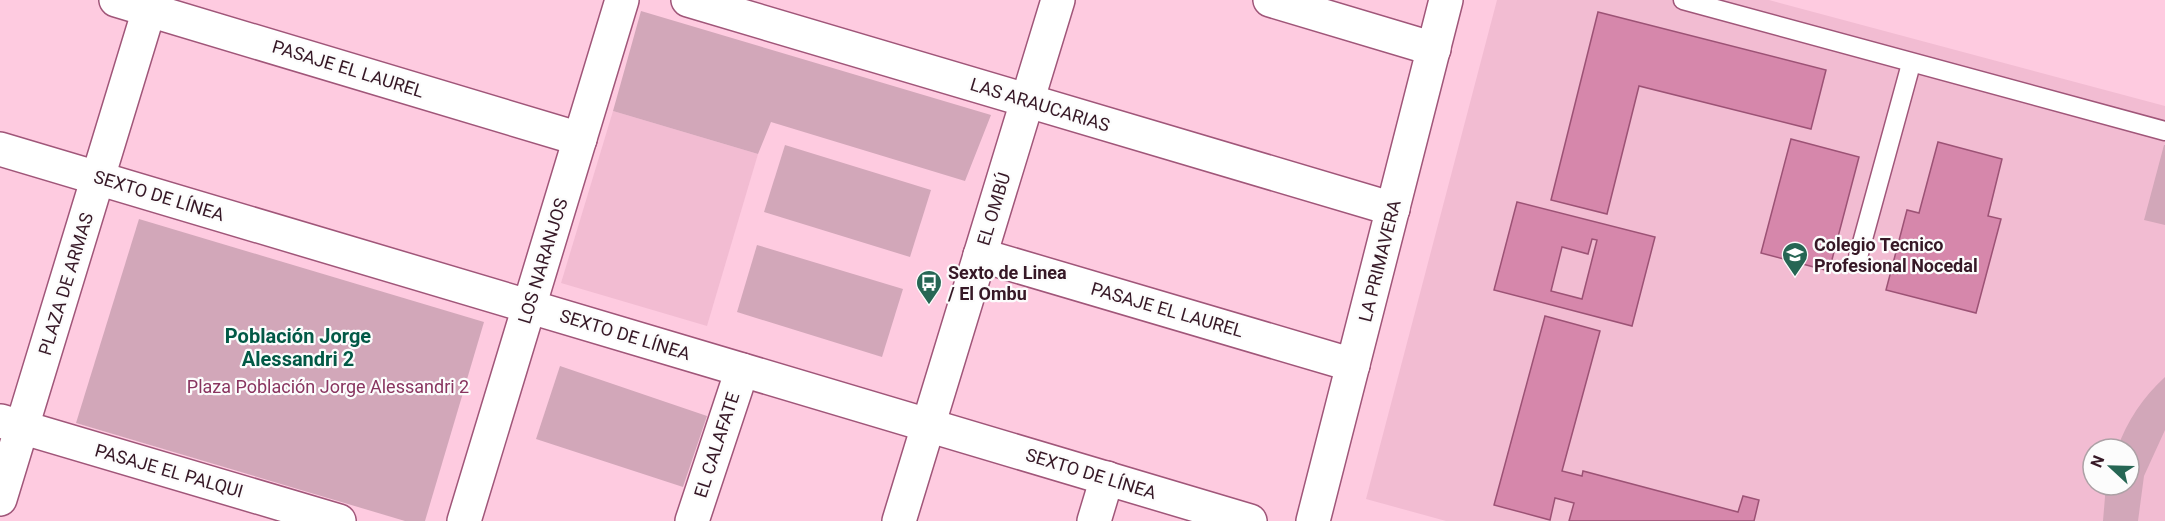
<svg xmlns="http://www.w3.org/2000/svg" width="2165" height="521" font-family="Roboto,sans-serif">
  <rect width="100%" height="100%" fill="#fecbe0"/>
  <!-- built -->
  <g fill="#f2bcd2" fill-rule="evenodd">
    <path d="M1497 0H1769L2165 106V521H1446L1366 499ZM2093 449H2129V485H2093Z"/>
    <path d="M613 111 758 154 707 326 561 283Z"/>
  </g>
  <!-- green -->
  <g fill="#d2a7b9">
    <path d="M641 11 991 115 965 181 771 122 758 154 613 111Z"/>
    <path d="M785 145 931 190 910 257 764 212Z"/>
    <path d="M2164 145H2165V225L2144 220Z"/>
    <path d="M139 219 484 322 425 521H405L76 423Z"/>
    <path d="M757 245 903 289 882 357 737 312Z"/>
    <path d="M560 366 707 416 683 487 536 439Z"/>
    <path d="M2165 377V430L2144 476 2138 521H2103L2106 485H2129V449H2117C2127 421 2143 397 2165 377Z"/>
  </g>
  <!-- building -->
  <g fill="#d687ab" stroke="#9c5275" stroke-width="1.5" fill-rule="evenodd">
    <path d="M1598 12 1826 70 1811 129 1639 86 1607 214 1551 200Z"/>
    <path d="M1791 139 1859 157 1829 271 1761 253Z"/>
    <path d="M1938 142 2002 159 1988 216 2001 219 1976 313 1886 290 1907 210 1919 213Z"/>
    <path d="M1517 202 1655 237 1632 326 1494 290ZM1592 239 1597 240 1582 299 1551 291 1562 247 1588 254Z"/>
    <path d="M1545 316 1600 331 1562 471 1582 476 1583 471 1738 512 1743 496 1759 500 1754 521H1569L1574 503 1555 498 1550 520 1494 505Z"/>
  </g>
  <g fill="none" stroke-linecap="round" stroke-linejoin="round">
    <defs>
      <g id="lane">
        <path d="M1683 0 2165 131"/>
        <path d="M1857 261 1911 64"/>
      </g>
      <g id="street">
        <path d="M116 0 580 139"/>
        <path d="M688 0 1393 209"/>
        <path d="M1270 0 1434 49"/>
        <path d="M0 149 1250 521"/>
        <path d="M980 255 1353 365"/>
        <path d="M1 421 339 521"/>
        <path d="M0 499 152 0"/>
        <path d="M464 521 622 0"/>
        <path d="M692 521 742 370"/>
        <path d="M1094 521 1107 478"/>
        <path d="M1313 521 1446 0"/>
      </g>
      <path id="secondary" d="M899 521 1058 0"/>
    </defs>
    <!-- lane casing -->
    <use href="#lane" stroke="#a05679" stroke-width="21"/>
    <!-- street casing -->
    <use href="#street" stroke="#a05679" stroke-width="36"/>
    <!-- secondary casing -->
    <use href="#secondary" stroke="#a05679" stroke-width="36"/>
    <!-- lane -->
    <use href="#lane" stroke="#fff" stroke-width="18"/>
    <!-- street -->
    <use href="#street" stroke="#fff" stroke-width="33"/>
    <!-- secondary -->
    <use href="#secondary" stroke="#fff" stroke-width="33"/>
  </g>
  <!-- icons -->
  <defs>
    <symbol id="school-pin" viewBox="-11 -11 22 30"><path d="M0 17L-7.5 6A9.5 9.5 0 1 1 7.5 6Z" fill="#266654" stroke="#fcfcfc"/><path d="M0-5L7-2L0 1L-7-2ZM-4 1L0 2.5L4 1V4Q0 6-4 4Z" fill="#fff"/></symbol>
    <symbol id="bus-pin" viewBox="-11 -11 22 30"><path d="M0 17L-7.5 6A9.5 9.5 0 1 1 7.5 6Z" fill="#266654" stroke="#fcfcfc"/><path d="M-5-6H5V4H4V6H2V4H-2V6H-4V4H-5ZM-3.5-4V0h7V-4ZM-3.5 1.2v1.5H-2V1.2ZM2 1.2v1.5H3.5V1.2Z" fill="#fff"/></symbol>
  </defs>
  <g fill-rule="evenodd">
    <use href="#school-pin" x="1780" y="240" width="30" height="40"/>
    <use href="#bus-pin" x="914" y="268" width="30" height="40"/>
  </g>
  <g text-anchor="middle" stroke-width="4.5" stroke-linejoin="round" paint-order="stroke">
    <!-- street labels -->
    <g font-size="18" fill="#361826" stroke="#fcfcfc">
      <text transform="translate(348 69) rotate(17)" y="6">PASAJE EL LAUREL</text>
      <text transform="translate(1040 105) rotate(17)" y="6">LAS ARAUCARIAS</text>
      <text transform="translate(159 196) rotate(17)" y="6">SEXTO DE LÍNEA</text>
      <text transform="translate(994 209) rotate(-73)" y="6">EL OMBÚ</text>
      <text transform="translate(543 261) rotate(-73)" y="6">LOS NARANJOS</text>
      <text transform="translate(1380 261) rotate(-76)" y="6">LA PRIMAVERA</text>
      <text transform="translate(66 284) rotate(-73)" y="6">PLAZA DE ARMAS</text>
      <text transform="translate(1167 310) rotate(16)" y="6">PASAJE EL LAUREL</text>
      <text transform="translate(625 335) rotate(17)" y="6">SEXTO DE LÍNEA</text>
      <text transform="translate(717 445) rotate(-72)" y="6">EL CALAFATE</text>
      <text transform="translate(169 471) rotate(16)" y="6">PASAJE EL PALQUI</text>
      <text transform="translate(1091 474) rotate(17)" y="6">SEXTO DE LÍNEA</text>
    </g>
    <!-- poi labels -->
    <g font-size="18" font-weight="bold" fill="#361826" stroke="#fcfcfc" text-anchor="start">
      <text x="1814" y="251">Colegio Tecnico<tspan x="1814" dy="21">Profesional Nocedal</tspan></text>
      <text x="948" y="279">Sexto de Linea<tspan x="948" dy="21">/ El Ombu</tspan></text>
    </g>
    <!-- park labels -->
    <g font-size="18" fill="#893560" stroke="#fcfcfc">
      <text x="328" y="393">Plaza Población Jorge Alessandri 2</text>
    </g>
    <!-- neighbourhood labels -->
    <g font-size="20" font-weight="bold" fill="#025946" stroke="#fcfcfc">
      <text x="298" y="343">Población Jorge<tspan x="298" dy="23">Alessandri 2</tspan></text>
    </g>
  </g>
  <!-- north arrow -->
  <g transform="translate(2111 467) rotate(292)"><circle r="28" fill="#fcfcfc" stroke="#ada1a6" stroke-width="1.5"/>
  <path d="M0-4.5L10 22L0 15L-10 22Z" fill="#266654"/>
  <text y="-9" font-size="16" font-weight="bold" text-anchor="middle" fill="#361826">N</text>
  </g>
</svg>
